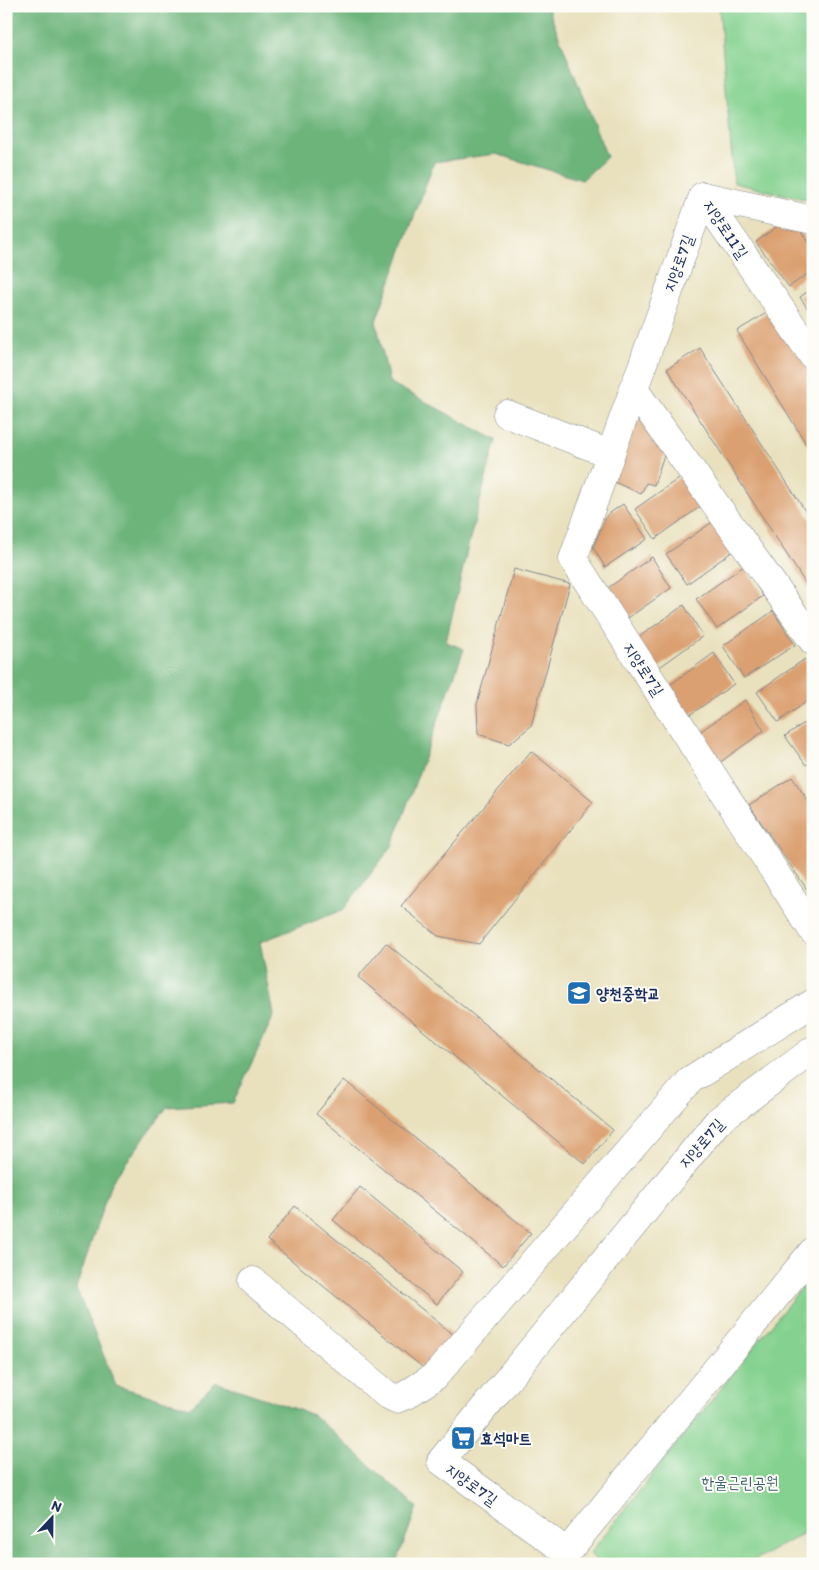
<svg xmlns="http://www.w3.org/2000/svg" width="819" height="1570" font-family="Itim,'Poor Story',sans-serif">
  <rect width="100%" height="100%" fill="#fdfcf7"/>
  <filter id="ink" filterUnits="userSpaceOnUse"><feTurbulence type="fractalNoise" baseFrequency=".02" numOctaves="2"/><feDisplacementMap in="SourceGraphic" scale="10" xChannelSelector="R" yChannelSelector="G"/><feConvolveMatrix kernelMatrix="1 2 1 2 8 2 1 2 1" color-interpolation-filters="sRGB"/></filter>
  <filter id="wash" filterUnits="userSpaceOnUse"><feTurbulence type="fractalNoise" baseFrequency=".0096" numOctaves="4" result="noise"/><feDisplacementMap in="SourceGraphic" scale="20" xChannelSelector="R" yChannelSelector="G"/><feGaussianBlur stdDeviation="1.12" result="paint"/><feColorMatrix in="noise" values="0 0 0 0 0 0 0 0 0 0 0 0 0 0 0 0 0 1.4 0 .05"/><feComposite in="paint" operator="in"/></filter>
  <g filter="url(#wash)">
    <rect width="100%" height="100%" fill="#e9e1be"/>
    <!-- green -->
    <g fill="#85d290" stroke="#508077">
      <path d="M719 6H813V201L734 183Z"/>
      <path d="M813 1273V1528L749 1563 599 1564 590 1553Z"/>
    </g>
    <!-- forest -->
    <path fill="#6cb47a" stroke="#44726c" d="M6 6H547L607 157 582 180 496 154 434 162 376 321 389 382 496 440 468 546 446 642 464 649 392 846 343 910 260 942 274 1015 233 1103 167 1107 111 1183 76 1288 116 1386 190 1407 216 1382 313 1415 417 1507 396 1564H6Z"/>
    <g id="blocks">
      <!-- building -->
      <g fill="#dba071">
        <path d="M790 217 813 248V270L789 287 756 242Z"/>
        <path d="M813 288V317L800 297Z"/>
        <path d="M773 309 813 374V455L737 331Z"/>
        <path d="M700 348 813 523V595L667 369Z"/>
        <path d="M634 418 648 419 666 449 654 485 646 483 641 494 612 481Z"/>
        <path d="M682 476 701 506 655 539 635 509Z"/>
        <path d="M623 504 647 539 605 567 593 547 607 515Z"/>
        <path d="M714 521 733 551 687 584 666 554Z"/>
        <path d="M652 557 671 588 625 620 605 590Z"/>
        <path d="M744 566 763 596 717 629 696 599Z"/>
        <path d="M514 569 570 584 531 726 509 744 478 734 477 704Z"/>
        <path d="M684 605 703 636 657 669 636 639Z"/>
        <path d="M773 611 795 645 744 678 723 646Z"/>
        <path d="M714 653 734 684 688 716 667 687Z"/>
        <path d="M805 659 813 671V697L778 722 757 692Z"/>
        <path d="M745 700 764 731 719 763 698 733Z"/>
        <path d="M813 717V761L806 765 785 736Z"/>
        <path d="M531 751 593 802 479 944 438 936 401 906Z"/>
        <path d="M792 777 813 808V898L749 805Z"/>
        <path d="M386 943 613 1130 585 1164 358 977Z"/>
        <path d="M344 1080 531 1233 503 1266 316 1114Z"/>
        <path d="M360 1187 463 1272 437 1304 333 1220Z"/>
        <path d="M295 1206 455 1336 426 1370 267 1240Z"/>
      </g>
    </g>
  </g>
  <g filter="url(#ink)">
    <use href="#blocks" fill-opacity="0" stroke="#82888e" stroke-width="1"/>
    <g fill="none" stroke-linecap="round" stroke-linejoin="round">
      <defs>
        <g id="minor">
          <path d="M703 196 573 559 813 931"/>
          <path d="M703 196 813 356"/>
          <path d="M703 196 813 220"/>
          <path d="M633 388 813 641"/>
          <path d="M507 414 610 454"/>
          <path d="M813 1050 718 1121 441 1461 567 1552 813 1251"/>
          <path d="M253 1281 386 1394 396 1399 406 1395 435 1376 690 1080 813 1003"/>
        </g>
      </defs>
      <!-- minor casing -->
      <use href="#minor" stroke="#82888e" stroke-width="29"/>
      <!-- minor -->
      <use href="#minor" stroke="#fff" stroke-width="28"/>
    </g>
  </g>
  <!-- icons -->
  <defs>
    <symbol id="school-square" viewBox="-11 -11 22 22"><rect x="-9" y="-9" width="18" height="18" rx="4" fill="#1f6fb2" stroke="#fdfcf7"/><path d="M0-5L7-2L0 1L-7-2ZM-4 1L0 2.5L4 1V4Q0 6-4 4Z" fill="#fff"/></symbol>
    <symbol id="supermarket-square" viewBox="-11 -11 22 22"><rect x="-9" y="-9" width="18" height="18" rx="4" fill="#1f6fb2" stroke="#fdfcf7"/><path d="M-6-5.5h2.5l.6 2H6L4.5 2H-2.5L-4.4-4H-6ZM-1.5 3.2a1.3 1.3 0 1 0 .1 0ZM3 3.2a1.3 1.3 0 1 0 .1 0Z" fill="#fff"/></symbol>
  </defs>
  <g fill-rule="evenodd">
    <use href="#school-square" x="565" y="979" width="28" height="28"/>
    <use href="#supermarket-square" x="449" y="1424" width="28" height="28"/>
  </g>
  <g text-anchor="middle" stroke-width="4" stroke-linejoin="round" paint-order="stroke">
    <!-- street labels -->
    <g font-size="16" fill="#1b2f5e" stroke="#fdfcf7">
      <text transform="translate(726 229) rotate(56)" y="6">지양로11길</text>
      <text transform="translate(678 263) rotate(-70)" y="6">지양로7길</text>
      <text transform="translate(644 669) rotate(57)" y="6">지양로7길</text>
      <text transform="translate(701 1143) rotate(-49)" y="6">지양로7길</text>
      <text transform="translate(472 1484) rotate(36)" y="6">지양로7길</text>
    </g>
    <!-- poi labels -->
    <g font-size="16" font-weight="bold" fill="#1b2f5e" stroke="#fdfcf7" text-anchor="start">
      <text x="596" y="999">양천중학교</text>
      <text x="480" y="1444">효석마트</text>
    </g>
    <!-- park labels -->
    <g font-size="16" fill="#3b606d" stroke="#fdfcf7">
      <text x="740" y="1488">한울근린공원</text>
    </g>
  </g>
  <!-- margin -->
  <rect width="819" height="1570" fill="none" stroke="#fdfcf7" stroke-width="25"/>
  <!-- north arrow -->
  <g transform="translate(52 1518) rotate(22)" stroke="#fdfcf7" stroke-width="4" paint-order="stroke">
  <path d="M0-4L9 19L0 12L-9 19Z" fill="#1b2f5e"/>
  <text y="-8" font-size="14" font-weight="bold" text-anchor="middle" fill="#1b2f5e">N</text>
  </g>
</svg>
